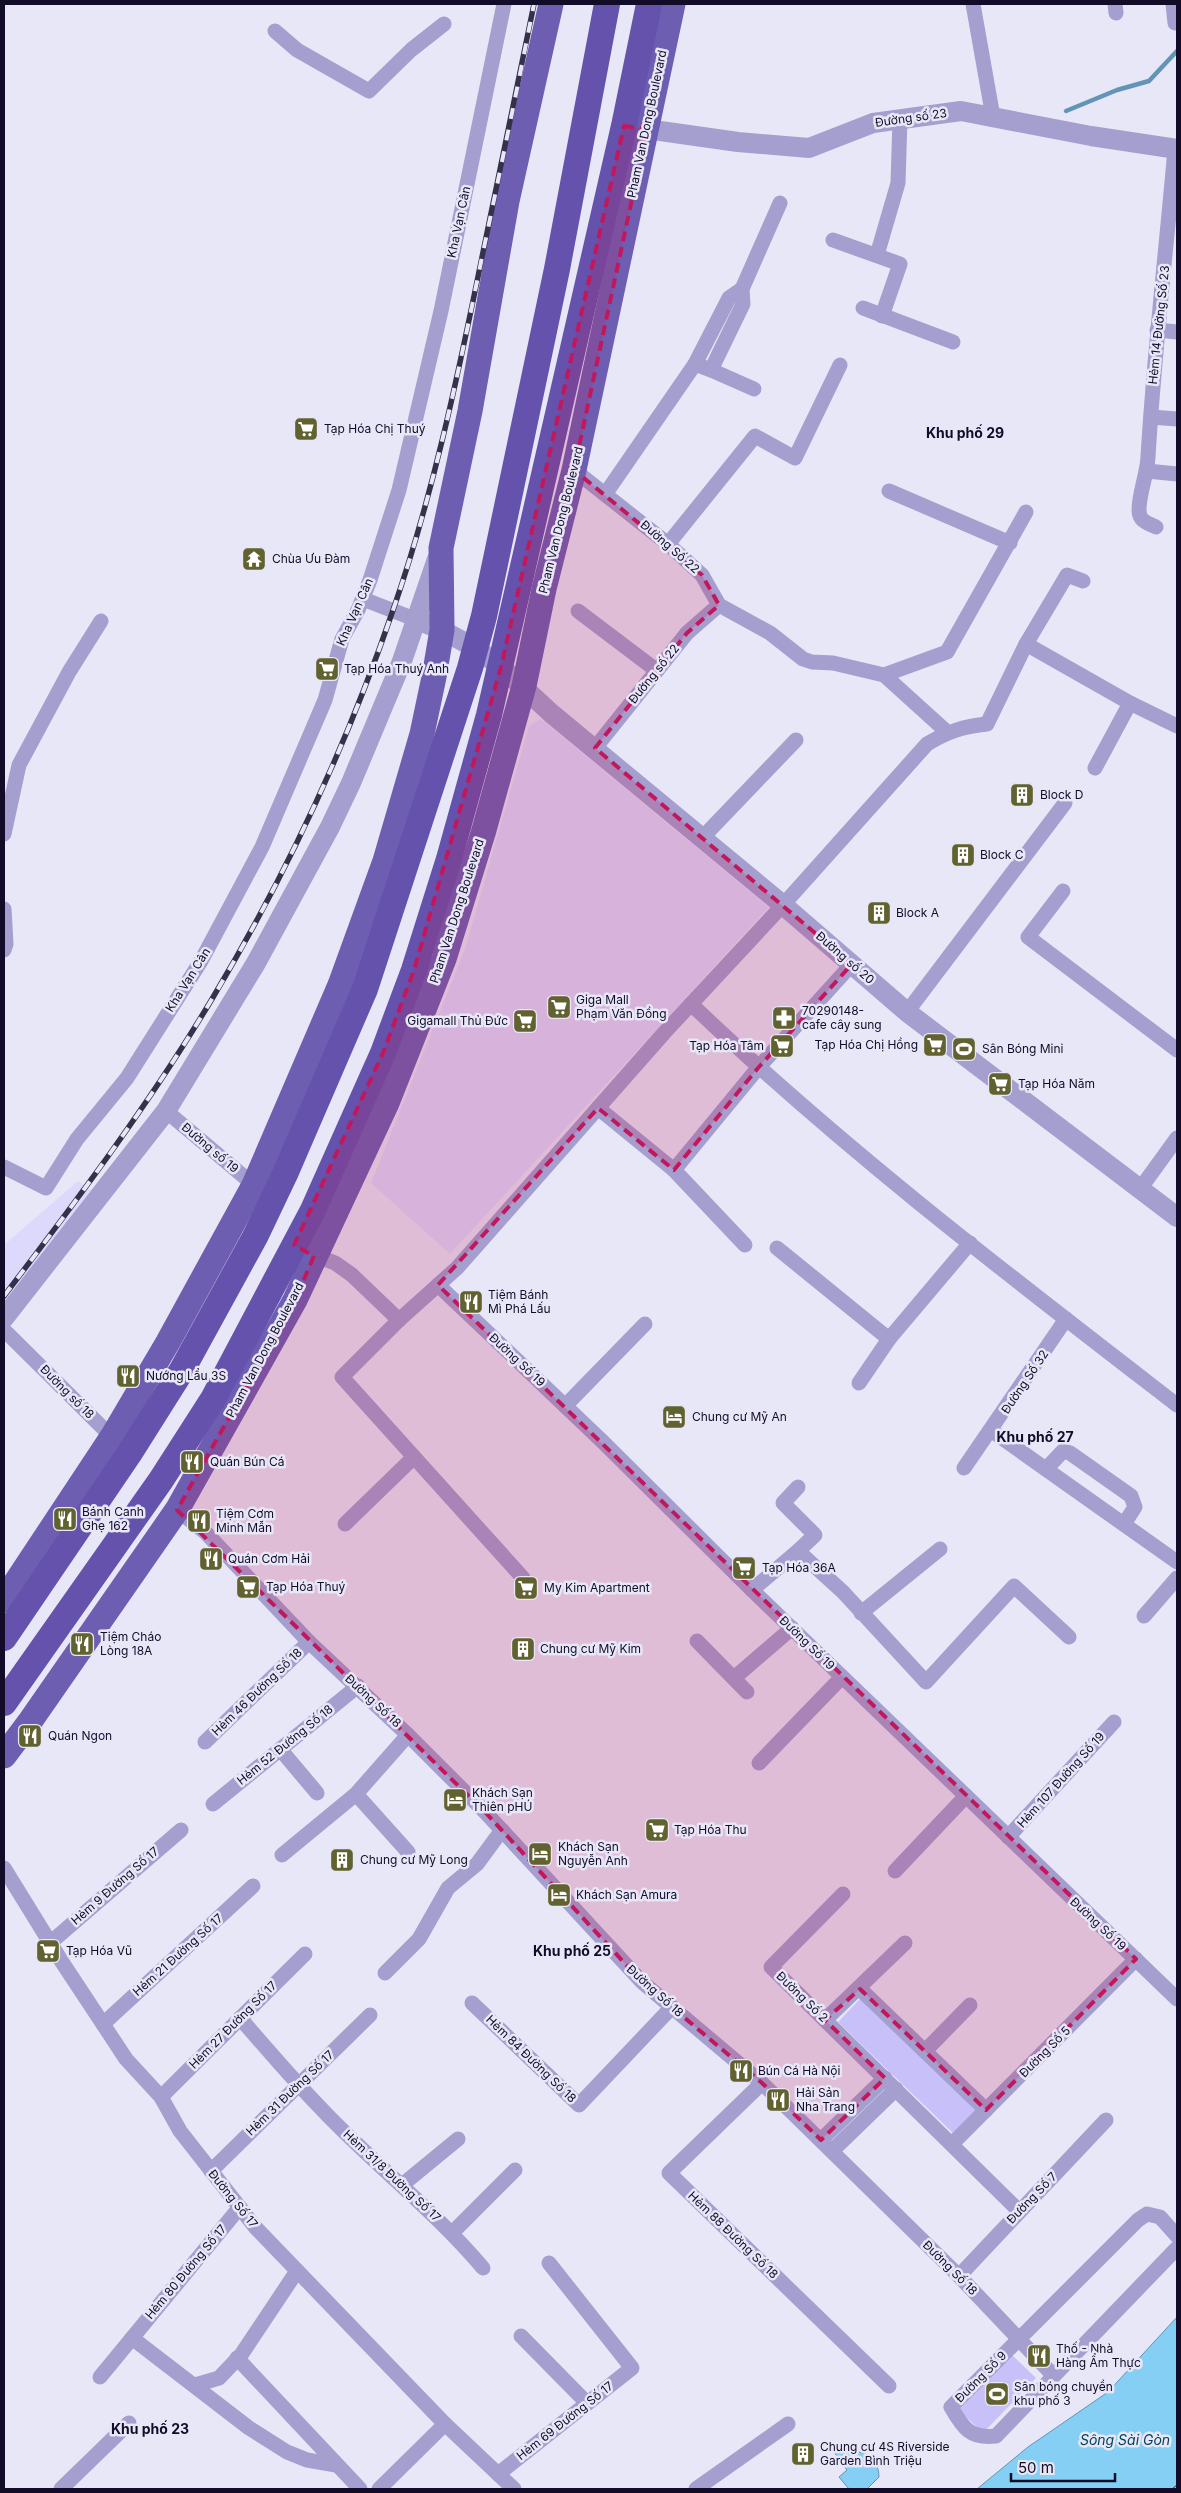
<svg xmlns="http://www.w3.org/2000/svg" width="1181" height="2493" font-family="Inter,sans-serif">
  <rect width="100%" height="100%" fill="#e8e7f7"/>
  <!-- built -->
  <g fill="#ddd9fc">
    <path d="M541 719 769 907 450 1254 371 1183 465 949 529 726Z"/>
    <path d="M78 1181 91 1190 4 1304V1245Z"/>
  </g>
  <!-- green -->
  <g fill="#c8c1f9">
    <path d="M861 1998 976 2110 953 2133 838 2022Z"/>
    <path d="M1012 2355 1036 2378 983 2433 959 2410Z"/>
  </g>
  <!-- water -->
  <g fill="#84cff3" stroke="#6294b6">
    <path d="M1177 2317V2489H977L1028 2447 1108 2392Z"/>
    <path d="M839 2442 845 2451C865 2451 878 2455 879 2477L867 2489H849L839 2477 847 2470 831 2448Z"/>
  </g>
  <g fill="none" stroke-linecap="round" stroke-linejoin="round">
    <!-- stream -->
    <path stroke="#6294b6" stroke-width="4.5" d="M1066 111 1117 90 1149 81 1177 51"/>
    <!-- ferry -->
    <path stroke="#00435a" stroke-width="1" stroke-dasharray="6 5" stroke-linecap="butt" d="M1172 2489 1177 2485"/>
    <!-- minor -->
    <g stroke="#a49fce" stroke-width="15">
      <path d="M973 4 993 117"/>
      <path d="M1115 4 1116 13"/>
      <path d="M1173 4 1175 23"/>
      <path d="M275 31 297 50 369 91 411 50 444 24"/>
      <path d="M833 240 900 264 882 316"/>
      <path d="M877 255 898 183 900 119"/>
      <path d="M863 308 953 342"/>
      <path d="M1157 330 1177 332"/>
      <path d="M695 364 711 370 743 304 742 289"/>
      <path d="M711 370 754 389"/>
      <path d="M1151 417 1177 419"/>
      <path d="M574 470 668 544 702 575 719 605 770 633 803 659 812 662 833 663 884 675 947 652 1026 512"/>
      <path d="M1147 471 1177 474"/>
      <path d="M889 491 1010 543"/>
      <path d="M606 493 695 364 729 298 742 289 780 203"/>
      <path d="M1156 527C1147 523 1139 521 1139 510 1139 493 1147 475 1148 457 1154 354 1166 252 1175 149"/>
      <path d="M668 544 755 436 795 458 840 365"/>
      <path d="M363 599 417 620"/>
      <path d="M578 611 656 670"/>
      <path d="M1026 644 1130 703 1177 726"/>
      <path d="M884 675 947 732"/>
      <path d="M595 748 687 633 719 605"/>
      <path d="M1095 768 1130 703"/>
      <path d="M4 834 19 765 69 672 101 621"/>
      <path d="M703 837 796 740"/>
      <path d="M1063 891 1028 937 1177 1050"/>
      <path d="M4 909 6 944 4 950"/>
      <path d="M691 1004C843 1149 1011 1277 1177 1405"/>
      <path d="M907 1012 1065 803"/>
      <path d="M598 1108 674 1170 745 1245"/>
      <path d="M166 1111 254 1185"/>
      <path d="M4 1167 46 1188 77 1139 127 1078 201 961 262 847 325 700 342 639 358 610 370 580 399 490 441 311 504 4"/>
      <path d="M674 1170 758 1068 852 964"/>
      <path d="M1140 1189 1177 1138"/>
      <path d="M777 1248 889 1339 970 1243"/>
      <path d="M309 1253 335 1263 352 1275 399 1320"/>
      <path d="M438 1285 603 1442 752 1590 1177 1999"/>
      <path d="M4 1330 117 1442"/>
      <path d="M859 1383 889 1339"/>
      <path d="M565 1406 645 1324"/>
      <path d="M992 1431 1177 1562"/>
      <path d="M964 1468 1066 1319"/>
      <path d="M1046 1469 1063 1451 1070 1453 1131 1496 1135 1507 1124 1524"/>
      <path d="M798 1487 783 1503 815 1535 798 1551"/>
      <path d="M177 1510 205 1532 309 1642 408 1735 485 1812 642 1982 762 2083 959 2276 1053 2375"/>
      <path d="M345 1524 414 1457"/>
      <path d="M523 1578 342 1377 399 1320 457 1268 664 1033 783 905 927 744C947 732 964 726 987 724L1026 644 1067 575 1083 581"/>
      <path d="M752 1590 798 1551 843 1592 926 1682 1014 1586 1069 1637"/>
      <path d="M861 1613 940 1549"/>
      <path d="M1144 1616 1177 1578"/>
      <path d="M697 1641 747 1692"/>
      <path d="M734 1678 792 1628"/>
      <path d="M205 1742 309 1642"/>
      <path d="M280 1749 317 1793"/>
      <path d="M759 1763 842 1677"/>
      <path d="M356 1794 408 1852"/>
      <path d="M213 1804 358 1686"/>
      <path d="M1008 1837 1114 1722"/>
      <path d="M282 1855 356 1794 408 1735"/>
      <path d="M4 1868 62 1962 126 2059 161 2097 180 2131 255 2227 445 2424 514 2489"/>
      <path d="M895 1871 966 1796"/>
      <path d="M843 1894 771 1967 1019 2211"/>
      <path d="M50 1943 181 1830"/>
      <path d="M385 1973 419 1939 448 1888 477 1864 502 1830"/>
      <path d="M860 1989 986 2110"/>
      <path d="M472 2003 579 2105 672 2007"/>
      <path d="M240 2018C278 2062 316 2106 359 2146 401 2186 445 2223 483 2268"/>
      <path d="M825 2020 905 1943"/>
      <path d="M103 2024 253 1886"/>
      <path d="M925 2051 970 2005"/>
      <path d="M762 2083 669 2173 889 2386"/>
      <path d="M161 2097 305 1954"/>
      <path d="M821 2140 885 2078"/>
      <path d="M953 2143 1136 1959"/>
      <path d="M832 2151 896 2089"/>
      <path d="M211 2171 370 2015"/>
      <path d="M402 2185 458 2139"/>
      <path d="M453 2232 515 2170"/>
      <path d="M1177 2236 1160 2217 1147 2214 1138 2220 951 2407C963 2428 970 2439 996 2436L1177 2248"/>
      <path d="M959 2276 1106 2120"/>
      <path d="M521 2336 587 2403"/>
      <path d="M132 2338 249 2428 287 2452 307 2460 336 2465"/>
      <path d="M237 2358 360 2489"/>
      <path d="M100 2377 240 2207"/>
      <path d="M195 2385 219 2378 241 2355 297 2271"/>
      <path d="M498 2474 632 2368 549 2263"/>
      <path d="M61 2489 129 2423"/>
      <path d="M379 2489 445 2424"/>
      <path d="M696 2489 788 2424"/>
    </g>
    <!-- tertiary -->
    <g stroke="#a49fce" stroke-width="20">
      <path d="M632 127 738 142 809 148 873 123 961 111 1091 136 1177 149"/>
      <path d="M417 620 442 630 475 648 501 667 552 714 783 905 907 1012 1177 1217"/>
      <path d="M4 1318 166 1111 256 963 330 827 351 783 402 661 437 559"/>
    </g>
    <!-- primary -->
    <g stroke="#6d5eb2" stroke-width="25">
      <path d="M4 1600 112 1437 168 1342 254 1185 340 985 385 861 422 734 434 677 442 630 441 548 470 411 507 201 551 4"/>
      <path d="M4 1756 31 1720 177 1510 295 1300 387 1103 444 959 484 830 524 686 544 589 574 470 673 4"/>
    </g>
    <!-- trunk -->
    <g stroke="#6452ac" stroke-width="26">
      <path d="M4 1638 129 1454 182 1370 256 1235 285 1174 365 989 470 668 484 616 557 269 607 4"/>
      <path d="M4 1703 161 1480 213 1399 313 1210 383 1053 414 970 449 859 489 715 624 126 649 4"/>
    </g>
    <defs>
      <path id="rail" d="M4 1296C77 1200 150 1103 212 999 285 877 346 747 392 613 432 499 457 380 481 262 499 176 517 90 534 4"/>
    </defs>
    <!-- rail casing -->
    <use href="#rail" stroke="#36314b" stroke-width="5.5"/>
    <!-- rail -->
    <use href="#rail" stroke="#e8e7f7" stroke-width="4" stroke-dasharray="11" stroke-linecap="butt"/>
  </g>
  <!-- marked area -->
  <path fill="#c2185b" fill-opacity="0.2" stroke="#c2185b" stroke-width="4" stroke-dasharray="10 6" stroke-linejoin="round" d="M624 126 647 129 574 470 702 575 719 605 687 633 595 748 852 964 758 1068 674 1170 598 1108 438 1285 1136 1959 986 2110 860 1989 825 2020 885 2078 821 2140 762 2083 642 1982 485 1812 177 1510 295 1300 314 1256 294 1245 383 1053 414 970 501 667Z"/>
  <!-- icons -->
  <defs>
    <symbol id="supermarket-square" viewBox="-11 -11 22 22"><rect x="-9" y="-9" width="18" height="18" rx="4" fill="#61622f" stroke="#e8e7f7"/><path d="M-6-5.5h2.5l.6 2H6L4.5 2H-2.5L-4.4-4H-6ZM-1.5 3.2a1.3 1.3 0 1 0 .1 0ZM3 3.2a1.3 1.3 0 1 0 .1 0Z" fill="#fff"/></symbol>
    <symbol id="temple-square" viewBox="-11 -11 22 22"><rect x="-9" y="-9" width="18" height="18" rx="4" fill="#61622f" stroke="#e8e7f7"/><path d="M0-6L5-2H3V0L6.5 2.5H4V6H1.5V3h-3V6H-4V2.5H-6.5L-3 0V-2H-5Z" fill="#fff"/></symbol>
    <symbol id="building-square" viewBox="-11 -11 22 22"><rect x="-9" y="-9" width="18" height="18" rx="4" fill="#61622f" stroke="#e8e7f7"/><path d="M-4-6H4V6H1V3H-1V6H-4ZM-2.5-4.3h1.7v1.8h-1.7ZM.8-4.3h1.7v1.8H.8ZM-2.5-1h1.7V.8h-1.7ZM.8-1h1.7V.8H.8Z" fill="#fff"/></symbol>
    <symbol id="pharmacy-square" viewBox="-11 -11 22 22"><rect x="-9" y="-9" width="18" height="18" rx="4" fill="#61622f" stroke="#e8e7f7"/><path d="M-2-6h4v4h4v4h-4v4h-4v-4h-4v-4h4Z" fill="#fff"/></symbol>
    <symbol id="stadium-square" viewBox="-11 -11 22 22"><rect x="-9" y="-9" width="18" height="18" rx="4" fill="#61622f" stroke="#e8e7f7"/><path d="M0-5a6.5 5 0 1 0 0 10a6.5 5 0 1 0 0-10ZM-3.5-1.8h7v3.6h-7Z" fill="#fff"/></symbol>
    <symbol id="restaurant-square" viewBox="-11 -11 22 22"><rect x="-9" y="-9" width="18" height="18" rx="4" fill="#61622f" stroke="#e8e7f7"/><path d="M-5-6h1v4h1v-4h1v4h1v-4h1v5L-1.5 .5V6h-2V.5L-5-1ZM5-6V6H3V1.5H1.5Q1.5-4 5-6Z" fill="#fff"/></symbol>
    <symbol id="hotel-square" viewBox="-11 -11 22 22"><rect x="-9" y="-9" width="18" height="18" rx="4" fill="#61622f" stroke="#e8e7f7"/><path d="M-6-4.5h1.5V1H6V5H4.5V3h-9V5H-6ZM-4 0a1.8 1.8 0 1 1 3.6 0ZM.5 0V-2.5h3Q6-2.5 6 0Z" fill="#fff"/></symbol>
  </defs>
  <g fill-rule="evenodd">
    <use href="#supermarket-square" x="292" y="415" width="28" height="28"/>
    <use href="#temple-square" x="240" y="545" width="28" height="28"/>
    <use href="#supermarket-square" x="313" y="655" width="28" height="28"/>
    <use href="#building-square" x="1008" y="781" width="28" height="28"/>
    <use href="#building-square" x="949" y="841" width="28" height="28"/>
    <use href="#building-square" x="865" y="899" width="28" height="28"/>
    <use href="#supermarket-square" x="545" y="993" width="28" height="28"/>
    <use href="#pharmacy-square" x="770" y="1004" width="28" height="28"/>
    <use href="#supermarket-square" x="511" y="1007" width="28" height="28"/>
    <use href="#supermarket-square" x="921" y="1031" width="28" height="28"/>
    <use href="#supermarket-square" x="768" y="1032" width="28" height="28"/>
    <use href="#stadium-square" x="950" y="1035" width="28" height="28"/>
    <use href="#supermarket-square" x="986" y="1070" width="28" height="28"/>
    <use href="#restaurant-square" x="457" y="1288" width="28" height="28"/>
    <use href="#restaurant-square" x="114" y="1362" width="28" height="28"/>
    <use href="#hotel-square" x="660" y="1403" width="28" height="28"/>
    <use href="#restaurant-square" x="178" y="1448" width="28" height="28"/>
    <use href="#restaurant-square" x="51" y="1505" width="28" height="28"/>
    <use href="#restaurant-square" x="185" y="1507" width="28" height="28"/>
    <use href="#restaurant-square" x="197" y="1545" width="28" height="28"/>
    <use href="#supermarket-square" x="730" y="1554" width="28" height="28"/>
    <use href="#supermarket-square" x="234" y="1573" width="28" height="28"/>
    <use href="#supermarket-square" x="512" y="1574" width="28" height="28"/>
    <use href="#restaurant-square" x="68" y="1630" width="28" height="28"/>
    <use href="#building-square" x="509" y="1635" width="28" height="28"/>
    <use href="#restaurant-square" x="16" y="1722" width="28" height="28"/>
    <use href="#hotel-square" x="441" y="1786" width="28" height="28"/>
    <use href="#supermarket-square" x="643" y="1816" width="28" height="28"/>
    <use href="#hotel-square" x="526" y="1840" width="28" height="28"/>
    <use href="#building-square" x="328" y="1846" width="28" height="28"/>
    <use href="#hotel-square" x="545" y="1881" width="28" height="28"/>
    <use href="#supermarket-square" x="34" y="1937" width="28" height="28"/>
    <use href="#restaurant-square" x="727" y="2057" width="28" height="28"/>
    <use href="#restaurant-square" x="764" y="2086" width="28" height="28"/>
    <use href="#restaurant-square" x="1025" y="2342" width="28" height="28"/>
    <use href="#stadium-square" x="983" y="2380" width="28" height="28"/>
    <use href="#building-square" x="789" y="2440" width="28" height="28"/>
  </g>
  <g text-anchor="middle" stroke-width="5" stroke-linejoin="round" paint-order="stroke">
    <!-- street labels -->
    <g font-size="12" fill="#120c28" stroke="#e8e7f7">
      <text transform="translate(911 118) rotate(-8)" y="4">Đường số 23</text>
      <text transform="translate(647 124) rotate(-78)" y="4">Pham Van Dong Boulevard</text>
      <text transform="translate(459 222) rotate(-78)" y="4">Kha Vạn Cân</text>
      <text transform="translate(1159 325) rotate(-84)" y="4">Hẻm 14 Đường Số 23</text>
      <text transform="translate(561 520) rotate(-76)" y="4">Pham Van Dong Boulevard</text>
      <text transform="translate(670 547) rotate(41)" y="4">Đường Số 22</text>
      <text transform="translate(355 612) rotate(-66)" y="4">Kha Vạn Cân</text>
      <text transform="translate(654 674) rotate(-51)" y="4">Đường số 22</text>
      <text transform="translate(457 911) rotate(-72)" y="4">Pham Van Dong Boulevard</text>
      <text transform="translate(845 958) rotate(41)" y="4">Đường số 20</text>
      <text transform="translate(188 980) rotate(-58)" y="4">Kha Vạn Cân</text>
      <text transform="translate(210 1148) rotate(40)" y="4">Đường số 19</text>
      <text transform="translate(265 1350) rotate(-62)" y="4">Pham Van Dong Boulevard</text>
      <text transform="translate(517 1360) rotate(43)" y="4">Đường Số 19</text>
      <text transform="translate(1025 1382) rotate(-56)" y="4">Đường Số 32</text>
      <text transform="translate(67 1392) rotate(45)" y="4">Đường số 18</text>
      <text transform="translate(807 1643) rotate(44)" y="4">Đường Số 19</text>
      <text transform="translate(257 1692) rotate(-44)" y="4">Hẻm 46 Đường Số 18</text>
      <text transform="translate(373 1701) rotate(43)" y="4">Đường Số 18</text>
      <text transform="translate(285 1745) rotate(-39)" y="4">Hẻm 52 Đường Số 18</text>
      <text transform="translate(1061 1780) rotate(-48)" y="4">Hẻm 107 Đường Số 19</text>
      <text transform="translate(115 1886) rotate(-41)" y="4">Hẻm 9 Đường Số 17</text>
      <text transform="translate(1098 1924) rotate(43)" y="4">Đường Số 19</text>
      <text transform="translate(178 1955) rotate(-42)" y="4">Hẻm 21 Đường Số 17</text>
      <text transform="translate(655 1991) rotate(42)" y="4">Đường Số 18</text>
      <text transform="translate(802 1997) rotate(44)" y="4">Đường Số 2</text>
      <text transform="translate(233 2025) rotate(-45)" y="4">Hẻm 27 Đường Số 17</text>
      <text transform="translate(1045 2052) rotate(-45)" y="4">Đường Số 5</text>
      <text transform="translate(531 2059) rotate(44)" y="4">Hẻm 84 Đường Số 18</text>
      <text transform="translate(290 2093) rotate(-44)" y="4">Hẻm 31 Đường Số 17</text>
      <text transform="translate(392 2176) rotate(43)" y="4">Hẻm 31/8 Đường Số 17</text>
      <text transform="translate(1032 2198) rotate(-46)" y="4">Đường Số 7</text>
      <text transform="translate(233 2199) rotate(51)" y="4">Đường Số 17</text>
      <text transform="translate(733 2235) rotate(44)" y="4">Hẻm 88 Đường Số 18</text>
      <text transform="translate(950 2268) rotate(45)" y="4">Đường Số 18</text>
      <text transform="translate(186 2272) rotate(-50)" y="4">Hẻm 80 Đường Số 17</text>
      <text transform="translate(981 2377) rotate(-45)" y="4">Đường Số 9</text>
      <text transform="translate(565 2421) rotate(-38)" y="4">Hẻm 69 Đường Số 17</text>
    </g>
    <!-- poi labels -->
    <g font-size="12" fill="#120c28" stroke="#e8e7f7" text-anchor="start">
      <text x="324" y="433">Tạp Hóa Chị Thuý</text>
      <text x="272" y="563">Chùa Ưu Đàm</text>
      <text x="344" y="673">Tạp Hóa Thuý Anh</text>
      <text x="1040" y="799">Block D</text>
      <text x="980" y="859">Block C</text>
      <text x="896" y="917">Block A</text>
      <text x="576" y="1004">Giga Mall<tspan x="576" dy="14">Phạm Văn Đồng</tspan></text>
      <text x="802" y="1015">70290148-<tspan x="802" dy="14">cafe cây sung</tspan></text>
      <text x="508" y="1025" text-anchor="end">Gigamall Thủ Đức</text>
      <text x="918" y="1049" text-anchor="end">Tạp Hóa Chị Hồng</text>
      <text x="764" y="1050" text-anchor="end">Tạp Hóa Tâm</text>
      <text x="982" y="1053">Sân Bóng Mini</text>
      <text x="1018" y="1088">Tạp Hóa Năm</text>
      <text x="488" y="1299">Tiệm Bánh<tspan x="488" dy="14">Mì Phá Lấu</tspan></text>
      <text x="146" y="1380">Nướng Lẩu 3S</text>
      <text x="692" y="1421">Chung cư Mỹ An</text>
      <text x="210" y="1466">Quán Bún Cá</text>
      <text x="82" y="1516">Bánh Canh<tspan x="82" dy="14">Ghẹ 162</tspan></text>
      <text x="216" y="1518">Tiệm Cơm<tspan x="216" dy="14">Minh Mẫn</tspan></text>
      <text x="228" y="1563">Quán Cơm Hải</text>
      <text x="762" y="1572">Tạp Hóa 36A</text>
      <text x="266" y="1591">Tạp Hóa Thuý</text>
      <text x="544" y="1592">My Kim Apartment</text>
      <text x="100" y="1641">Tiệm Cháo<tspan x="100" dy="14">Lòng 18A</tspan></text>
      <text x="540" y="1653">Chung cư Mỹ Kim</text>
      <text x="48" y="1740">Quán Ngon</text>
      <text x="472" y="1797">Khách Sạn<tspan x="472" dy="14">Thiên pHÚ</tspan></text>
      <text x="674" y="1834">Tạp Hóa Thu</text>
      <text x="558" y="1851">Khách Sạn<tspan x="558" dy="14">Nguyễn Anh</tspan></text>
      <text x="360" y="1864">Chung cư Mỹ Long</text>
      <text x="576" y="1899">Khách Sạn Amura</text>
      <text x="66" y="1955">Tạp Hóa Vũ</text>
      <text x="758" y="2075">Bún Cá Hà Nội</text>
      <text x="796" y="2097">Hải Sản<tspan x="796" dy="14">Nha Trang</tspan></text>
      <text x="1056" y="2353">Thố - Nhà<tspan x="1056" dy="14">Hàng Ẩm Thực</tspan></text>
      <text x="1014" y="2391">Sân bóng chuyền<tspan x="1014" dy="14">khu phố 3</tspan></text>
      <text x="820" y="2451">Chung cư 4S Riverside<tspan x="820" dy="14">Garden Bình Triệu</tspan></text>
    </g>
    <!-- neighbourhood labels -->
    <g font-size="14" font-weight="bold" fill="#120c28" stroke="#e8e7f7">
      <text x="965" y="438">Khu phố 29</text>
      <text x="1035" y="1442">Khu phố 27</text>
      <text x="572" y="1956">Khu phố 25</text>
      <text x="150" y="2434">Khu phố 23</text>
    </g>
    <!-- water labels -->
    <g font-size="14" font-style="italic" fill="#00435a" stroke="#e8e7f7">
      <text x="1125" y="2445">Sông Sài Gòn</text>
    </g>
  </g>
  <!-- border -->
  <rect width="1181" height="2493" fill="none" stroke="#120c28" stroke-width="10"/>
  <!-- scale -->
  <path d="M1011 2473v8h104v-8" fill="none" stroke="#120c28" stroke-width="2.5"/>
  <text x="1018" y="2473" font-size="15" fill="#120c28" stroke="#e8e7f7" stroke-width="4" paint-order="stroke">50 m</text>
</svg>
